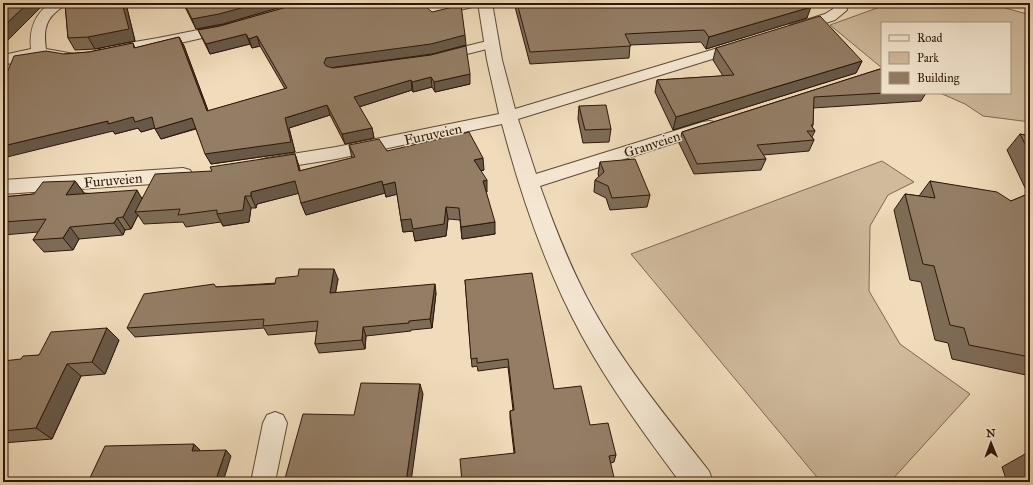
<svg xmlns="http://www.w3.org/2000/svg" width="1033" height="485" font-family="'IM FELL Great Primer',serif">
  <rect width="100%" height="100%" fill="#f0dcbb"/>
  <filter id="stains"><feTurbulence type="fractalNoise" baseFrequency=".005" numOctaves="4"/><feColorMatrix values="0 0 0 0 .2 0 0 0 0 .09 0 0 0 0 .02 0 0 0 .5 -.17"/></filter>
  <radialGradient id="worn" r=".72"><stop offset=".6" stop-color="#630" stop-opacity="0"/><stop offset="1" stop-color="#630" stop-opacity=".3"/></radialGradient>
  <!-- green -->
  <g fill="#cfba9c" stroke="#7f6852">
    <path d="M891 3H988L1030 15V122L983 116 965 104 940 93H1010V23H882V68L830 25Z"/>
    <path d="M882 161 914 182 888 195 870 226 869 291 900 344 970 394 890 482H821L631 254Z"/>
  </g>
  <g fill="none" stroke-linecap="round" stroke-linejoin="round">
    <defs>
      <g id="service">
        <path d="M462 3H482L480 5 444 14 405 11 401 10 399 8 401 6 405 5 444 8Z"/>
        <path d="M491 40 495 41 497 44 495 47 443 60 439 59 437 56 439 53Z"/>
        <path d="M275 412 283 415 287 423 275 482H251L263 423 267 415Z"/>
      </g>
      <g id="minor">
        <path d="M50 3H66C63 7 59 9 56 12 44 22 44 34 46 49L74 54 77 57 74 60 69 62 39 57 3 65V55L31 49C29 30 34 15 50 3Z"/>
        <path d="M478 3H492L502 60 515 109 738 42 743 40 748 42 751 45 748 48 518 119 536 174 703 122 709 121 715 122 718 126 715 130 540 186C555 228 571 270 593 309 625 367 668 419 709 471L713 482H680C645 435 610 387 582 336 546 270 521 196 502 124L336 159 267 170 260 168 257 164 260 160 267 158 336 147 499 114 487 60Z"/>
        <path d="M831 3H845L847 10 835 20 800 31 795 32 790 31 788 28 790 25 825 14 833 9Z"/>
        <path d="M228 24 233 25 235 28 233 31 158 48 105 57 100 55 97 52 100 49 105 47 158 38Z"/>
        <path d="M183 168 190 170 193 175 190 180 183 182 3 194V180Z"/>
      </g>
    </defs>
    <!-- service casing -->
    <use href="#service" stroke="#5f4834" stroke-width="2"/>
    <!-- minor casing -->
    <use href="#minor" stroke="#5f4834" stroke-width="2"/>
    <!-- service -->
    <use href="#service" fill="#f5e8d3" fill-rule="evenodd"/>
    <!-- minor -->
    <use href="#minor" fill="#f5e8d3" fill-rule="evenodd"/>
  </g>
  <!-- wall -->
  <g fill="#7e6c57" stroke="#2f1607">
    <path d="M65 3H128L126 4 135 41 95 49 75 50 68 38Z"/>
    <path d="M183 3H295L223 24 196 29Z"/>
    <path d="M301 3H415L466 45 432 54 335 67 431 55 470 84 435 92 432 87 413 92 412 90 359 107 372 128 374 138 345 144 330 115 289 128 295 152 211 164 196 129 161 139 155 128 141 132 138 128 115 134 64 54 89 52 133 43 135 48 179 37 184 46 208 111 285 89 260 46 252 48 250 44 210 54 198 30 220 26Z"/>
    <path d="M514 3H807V18L706 49 701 42 630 45 629 58 530 64Z"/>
    <path d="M716 48 862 61 856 73 673 130 655 92 657 80 723 76 713 60Z"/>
    <path d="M880 69 882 93H926L921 101 813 108V125L812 127 815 131 812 137 814 140 809 151 763 155 766 159 761 170 694 174 679 143 682 132Z"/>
    <path d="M579 106 611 129 609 142 583 143 578 119Z"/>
    <path d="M1020 134 1030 136V372L1026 375 952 359 948 343 935 340 921 282 910 280 894 210 905 194 919 196 930 181 1011 201 1028 194 1007 150Z"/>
    <path d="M349 145 387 151 484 170 481 171 487 192H486L495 234 462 239 460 220 448 219 446 236 415 241 413 231 403 232 401 220 397 194 386 197 385 193 306 215 301 203 299 193 257 204 256 208H251L249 222 223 226 221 222 186 227 183 222 144 224 138 215 131 229 125 230 123 235 79 239 73 250 44 252 33 240 38 232 3 235V197L34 194 75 181 84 193 142 198 212 171 295 154 300 171 352 158Z"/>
    <path d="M600 162 650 195 647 207 610 210 606 198 594 192 595 180 599 177 598 174Z"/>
    <path d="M338 279 335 293H436L432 328 411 330V331L366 336 365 349 319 353 315 344 317 331 268 335 264 328 135 337 127 328 216 287Z"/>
    <path d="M465 280 554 389 590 425 616 455 614 462 611 463 514 453 510 418V411L513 410 508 367 478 371 477 366 472 367Z"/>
    <path d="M107 328 119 340 105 374 81 376 52 439 3 443V431L21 359 39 355Z"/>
    <path d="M1025 454 1030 455V482H1007L1002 467Z"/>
  </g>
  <!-- shaded-wall -->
  <g fill="#675847" stroke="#2f1607">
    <path d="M28 3H45L3 45V27Z"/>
    <path d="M122 3H128L126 4 135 41 95 49 88 37Z"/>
    <path d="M259 3H295L223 24 196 29 192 19Z"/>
    <path d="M811 7 807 18 706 49 709 37Z"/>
    <path d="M246 34 250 44 210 54 206 44Z"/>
    <path d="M465 35 466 45 432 54 329 68 327 73 324 63 326 58Z"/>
    <path d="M257 36 260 46 252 48 249 39Z"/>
    <path d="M179 37 184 46 212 121 207 111Z"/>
    <path d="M862 61 856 73 673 130 676 117Z"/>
    <path d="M470 74V84L435 92 434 82Z"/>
    <path d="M431 77 432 87 413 92 412 82Z"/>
    <path d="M411 80 412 90 356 108 354 97Z"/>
    <path d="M327 105 330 115 289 128 295 152 211 164 205 154 285 118Z"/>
    <path d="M133 117H152L158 127 141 132 138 128 115 134 113 131 3 158V146L108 121Z"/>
    <path d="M192 118 197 128 161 139 155 129Z"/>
    <path d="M372 128 374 138 345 144 342 134Z"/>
    <path d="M295 154 299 166 304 184 299 171Z"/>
    <path d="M483 158 484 170 475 172 474 160Z"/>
    <path d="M487 180V192L483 193V181Z"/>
    <path d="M75 181 84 193 75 206 66 195Z"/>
    <path d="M295 181 300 193 257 204 256 208 251 196V192Z"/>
    <path d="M382 181 385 193 306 215 301 203Z"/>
    <path d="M395 182 398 194 386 197 383 185Z"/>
    <path d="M137 190 144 202 135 212 138 215 131 229 123 217Z"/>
    <path d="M245 196 251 208 249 222 223 226 217 214Z"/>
    <path d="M446 207 448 219 446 236 415 241 413 231 403 232 401 220Z"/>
    <path d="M117 218 125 230 123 235 114 223Z"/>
    <path d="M495 222V234L462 239 461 227Z"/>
    <path d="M70 227 79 239 73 250 63 238Z"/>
    <path d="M334 269 338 279 334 302 330 293Z"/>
    <path d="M435 284 436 293 432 328 430 319Z"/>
    <path d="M363 327 366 336 365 349 362 340Z"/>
    <path d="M107 328 119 340 105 374 92 362Z"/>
    <path d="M67 364 81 376 52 439 36 428Z"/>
    <path d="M420 384 423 394 411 482H406Z"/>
    <path d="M194 444 200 450 198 456 192 451Z"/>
    <path d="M226 450 231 456 223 482H215Z"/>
  </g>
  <!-- building -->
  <g fill="#937d65" stroke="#2f1607">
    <path d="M3 3H28L3 27Z"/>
    <path d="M65 3H122L129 29 88 37 68 38Z"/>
    <path d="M184 3H259L219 14 192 19Z"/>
    <path d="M301 3H408L424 5 432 12 461 5 465 35 431 44 326 58 324 63 326 66 333 68 431 55 466 46 470 74 434 82 431 77 412 82 411 80 354 97 372 128 342 134 327 105 285 118 291 142 205 154 192 118 155 129 152 117 135 122 133 117 108 124V121L3 146V88L4 80 14 56 46 51 64 54 89 52 133 43 134 48 179 37 207 111 287 88 257 36 249 39 246 34 206 44 198 30 220 26Z"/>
    <path d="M517 3H807L811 7 709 37 704 30 625 34 631 46 530 52Z"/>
    <path d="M820 16 862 61 676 117 657 80 734 75 716 48Z"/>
    <path d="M880 69H882V93H884L814 97 813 125H811L815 131H807L814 140 757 145 766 159 697 164 682 132Z"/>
    <path d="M606 105 611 129 585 130 579 106Z"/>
    <path d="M469 132 483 158 474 160 487 180 483 181 495 222 461 227 459 208 446 207 444 224 413 229 411 219 401 220 395 182 383 185 382 181 301 203 295 181 251 192V196H245L243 210 217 214V210L178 215 180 209 135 212 155 174 212 171 210 167 295 154 299 171 355 157 349 145 379 139 387 151Z"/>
    <path d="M1020 134 1030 136V154Z"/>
    <path d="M635 159 650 195 612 198 608 186 595 180 604 172 600 162Z"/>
    <path d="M75 181 66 195 137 190 123 217 117 218 114 223 70 227 63 238 33 240 46 219 3 222V197L34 194 43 182Z"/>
    <path d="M930 181 997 192 1011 201 1030 193V357L969 345 964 328 950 325 934 266 923 264 905 194 935 198Z"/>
    <path d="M299 269H334L330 293 435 284 430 319 409 321V323L363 327 362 340 315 344 318 321 263 326 264 319 127 328 144 294 214 284 216 287 275 284 276 278 298 276Z"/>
    <path d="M532 273 554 389 581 386 590 425 608 423 616 455 609 456 615 482H462L460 459 515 453 510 411 514 410 508 359 477 363V358L471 359 465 280Z"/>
    <path d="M107 328 92 362 67 364 36 428 3 431V361L21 359 23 356 39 355 51 332Z"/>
    <path d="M361 383 420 384 406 482H284L303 414 354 415Z"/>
    <path d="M194 444 192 451 226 450 215 482H88L105 446Z"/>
    <path d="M1025 454 1030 455V468Z"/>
  </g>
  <g text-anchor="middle" stroke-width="3" stroke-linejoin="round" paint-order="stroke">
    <!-- street labels -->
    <g font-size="14" fill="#2f1607" stroke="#f5e8d3">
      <text transform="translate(433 134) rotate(-12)" y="5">Furuveien</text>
      <text transform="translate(652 144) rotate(-18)" y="5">Granveien</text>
      <text transform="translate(113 180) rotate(-5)" y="5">Furuveien</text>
    </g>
  </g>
  <!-- margin -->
  <rect width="1033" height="485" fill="none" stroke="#f0dcbb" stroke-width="16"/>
  <rect x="4" y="4" width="1025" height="477" fill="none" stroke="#2f1607" stroke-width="2"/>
  <rect x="8" y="8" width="1017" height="469" fill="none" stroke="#2f1607"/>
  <!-- legend -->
  <rect x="881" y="22" width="130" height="72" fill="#f5e8d3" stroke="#a69481"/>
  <rect x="889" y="35" width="20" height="6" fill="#f5e8d3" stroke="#a69481"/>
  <text x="917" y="42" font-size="12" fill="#2f1607">Road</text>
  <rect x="889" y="52" width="20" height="12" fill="#cfba9c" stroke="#a69481"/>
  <text x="917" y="62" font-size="12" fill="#2f1607">Park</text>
  <rect x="889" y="72" width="20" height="12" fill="#937d65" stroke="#a69481"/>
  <text x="917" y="82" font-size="12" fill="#2f1607">Building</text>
  <!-- north arrow -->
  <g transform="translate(991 443) rotate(359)" stroke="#f5e8d3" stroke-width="3" paint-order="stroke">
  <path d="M0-3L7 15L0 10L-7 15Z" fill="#2f1607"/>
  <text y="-6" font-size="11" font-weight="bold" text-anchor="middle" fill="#2f1607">N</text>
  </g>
  <rect width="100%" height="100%" filter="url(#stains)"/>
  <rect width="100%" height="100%" fill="url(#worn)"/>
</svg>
